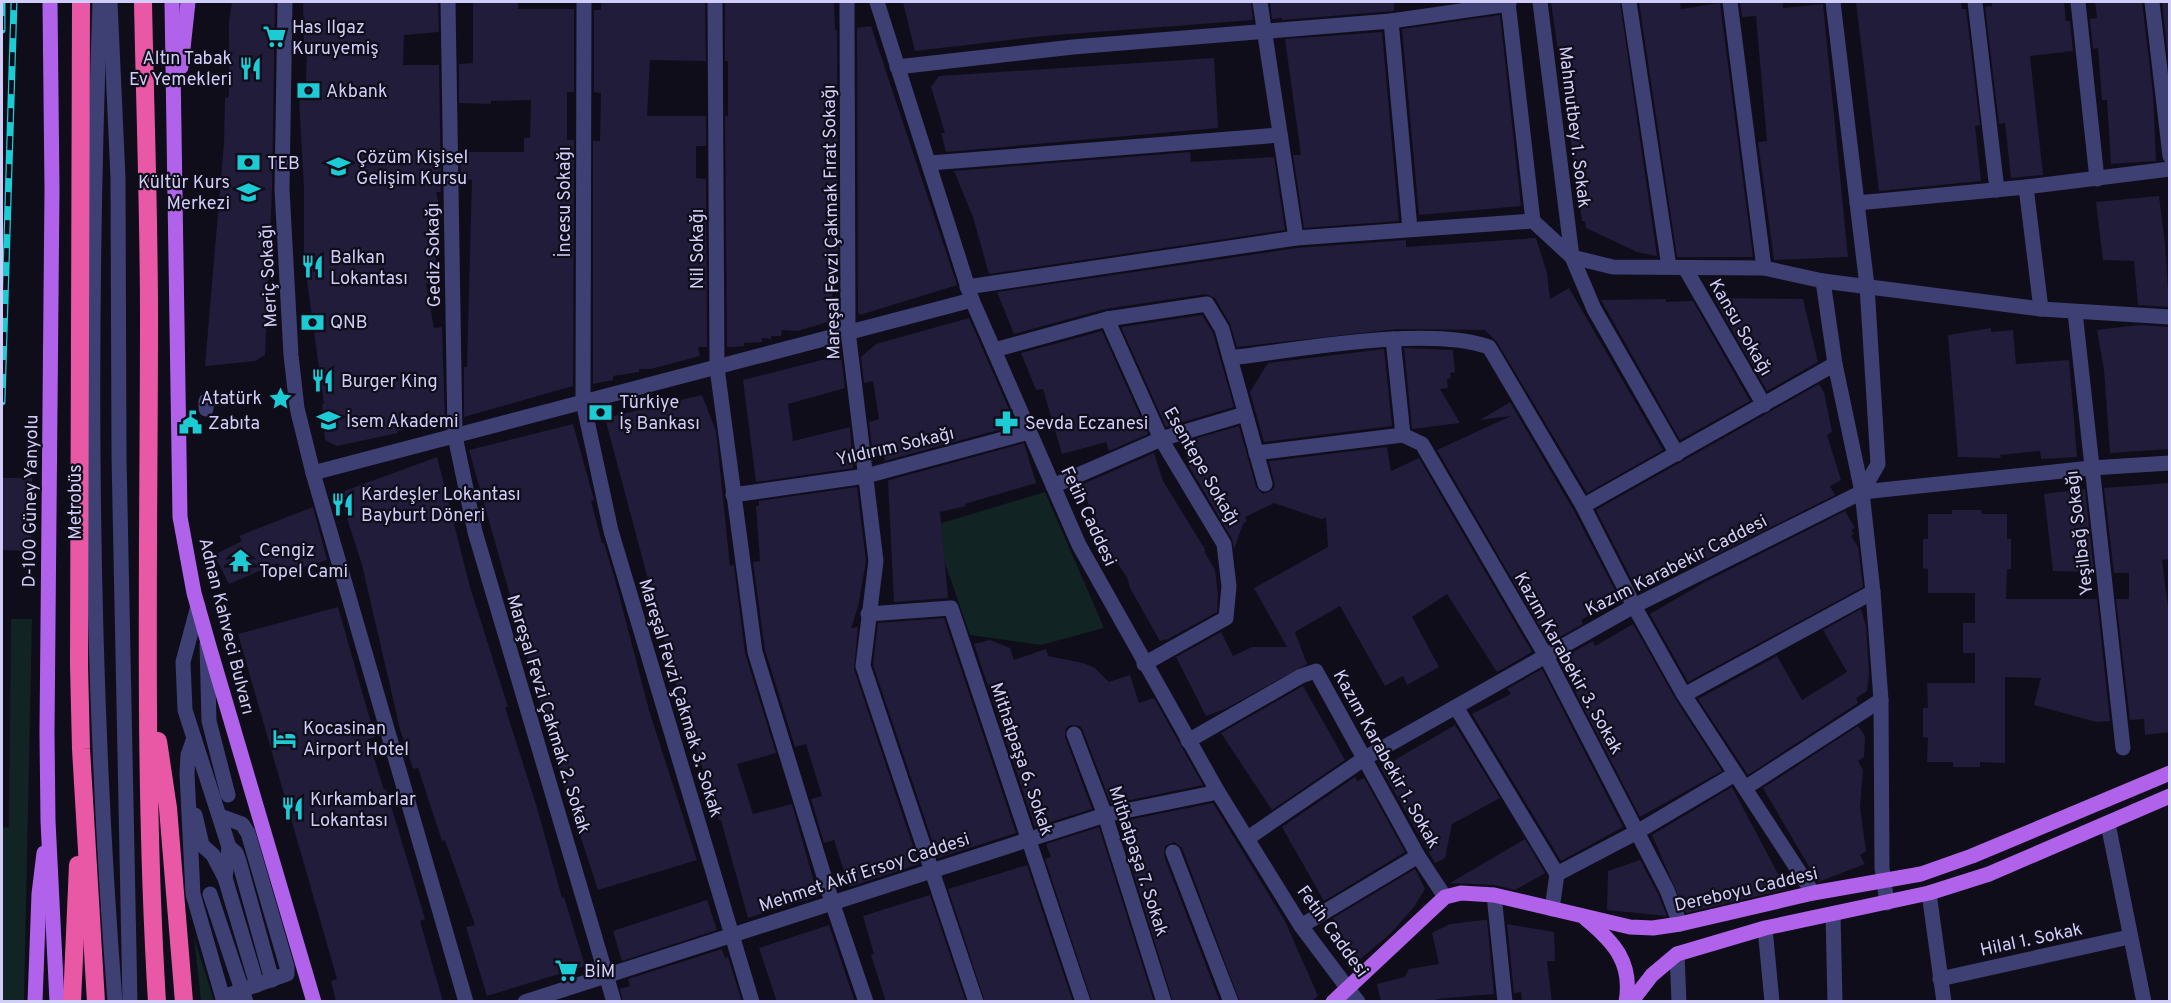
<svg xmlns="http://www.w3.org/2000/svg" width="2171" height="1003" font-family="Overpass,sans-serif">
  <rect width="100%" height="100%" fill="#0f0d1a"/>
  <!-- green -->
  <g fill="#112322">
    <path d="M1045 492 1104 628 1041 645 970 635 932 526Z"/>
    <path d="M11 619H32L24 1002 2 1001V828L9 827Z"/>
    <path d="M194 937 214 1001H201Z"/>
  </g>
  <!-- building -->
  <g fill="#201c39">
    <path d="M232 2H275L272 190 265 355 255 361 205 366 224 143 225 98 229 97V21Z"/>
    <path d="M303 2H438L439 32 404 35 403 65H439L441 192H436L439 205H436L438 217 435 218 438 233H434L437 282 426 284 434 328 442 327 445 417 424 420V425L403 427V430L397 431 398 433 337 446 325 440 322 404H324L304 259V187L299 101 306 90V80L307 45H304Z"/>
    <path d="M473 2H518V9H574V92H567V140H574L573 386 464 417V367H467L472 180 461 179 460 152H524V138H530L531 100 491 101V104L459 103V64L473 63Z"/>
    <path d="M601 2H705L706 61 650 60 647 116H706V146H696V178L706 179 707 347H698L700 356 651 369H639V372L613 376V380L593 384V141H600L601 93 594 92V10H601Z"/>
    <path d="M725 2H834L835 30H837L838 286 833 279 831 321 798 331 782 330 781 336H771V339L762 338V342L744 343V346L733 347H727L725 116H728V61H725Z"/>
    <path d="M903 2H1251L1253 20 1043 36 915 51Z"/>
    <path d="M1270 2H1394V11L1282 20V18L1272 19Z"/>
    <path d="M1551 2H1620L1657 256 1637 252 1586 228 1585 221H1582Z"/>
    <path d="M1639 2H1680L1681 9 1720 3 1753 257H1677Z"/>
    <path d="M1740 2H1783V8L1823 4 1848 257 1774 260 1758 142 1767 141 1756 16 1742 17Z"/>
    <path d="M1856 2H1961L1962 9H1966L1980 125 1975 126 1981 181 1879 191Z"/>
    <path d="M1992 2H2064L2066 21H2070L2073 51 2030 56 2043 175 2011 178 2005 123 1999 124 1985 7 1992 6Z"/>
    <path d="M2095 2H2142L2153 94 2156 161 2111 164 2107 100H2102L2098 48 2093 49 2090 19 2097 18Z"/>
    <path d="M2162 2H2169V64Z"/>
    <path d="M1500 15 1521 206 1419 215 1402 29Z"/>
    <path d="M871 26 957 285 860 315 858 312 857 28Z"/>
    <path d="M1382 32 1399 221 1304 228 1293 155H1301L1285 39Z"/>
    <path d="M1214 58 1218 128 946 152 941 133H945L931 87 939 76Z"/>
    <path d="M1190 152 1191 162 1274 157 1285 230 989 274 973 217 954 171Z"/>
    <path d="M2159 196 2165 244 2169 307 2138 305 2134 261 2103 260 2096 202Z"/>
    <path d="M1536 238 1547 273 1550 299 1569 288 1663 450 1587 493 1497 342 1485 330 1397 329 1237 347 1230 324 1215 298 1206 294 1105 309 1014 334 997 292 1297 248 1406 240V247Z"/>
    <path d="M1716 298 1803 299 1818 362 1767 391 1715 300H1718Z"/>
    <path d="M1666 299V302L1693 301 1750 401 1680 440 1601 300Z"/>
    <path d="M1202 315 1213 333 1234 407 1166 427 1121 327Z"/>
    <path d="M969 318 1016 425 885 461 884 454 873 457 869 422 879 419 873 381 864 383 861 357 876 344Z"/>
    <path d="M2139 325 2169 327V449L2110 453 2104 370 2097 330Z"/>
    <path d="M1991 328V332L2013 330 2016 364 2069 360 2077 457 2041 459 2040 451 2000 455 2001 458 1958 457 1948 335Z"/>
    <path d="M1102 331 1148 434 1109 451 1106 442 1062 454 1043 389 1036 390 1021 353Z"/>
    <path d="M1404 348 1453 350 1455 372 1450 373 1451 378 1447 379 1448 388 1440 389 1460 423 1412 429Z"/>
    <path d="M1384 349 1392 426 1264 442 1250 392 1268 363Z"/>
    <path d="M841 355 845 388 788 404 793 441 850 427 853 468 756 482 743 380Z"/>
    <path d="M1819 384 1824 392 1832 432 1827 435 1841 480 1830 486 1835 495 1695 565 1691 557 1636 588 1596 510Z"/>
    <path d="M702 395 716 431 730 566 734 565 745 653 776 753 737 764 753 814 792 804 818 896 748 918 721 820H719L675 681 605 418Z"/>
    <path d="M1510 402 1574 511 1619 598 1581 620 1583 624 1549 643 1437 450 1511 416 1480 420Z"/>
    <path d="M573 424 594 500 591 501 602 543H604L617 587 649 710 697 860 598 890 562 780 469 450Z"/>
    <path d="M1239 426 1256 487 1263 494 1271 491 1275 486 1269 461 1387 447 1391 471 1419 458 1532 652 1497 672 1447 594 1412 617 1439 667 1407 685 1403 676 1385 686 1340 606 1295 632 1307 664 1225 709 1206 716 1176 657 1221 632 1233 656 1252 647H1287L1254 588 1328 547 1326 518 1321 519 1274 503 1245 517 1247 521 1243 524 1234 549 1232 539 1189 466 1183 442Z"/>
    <path d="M1024 443 1036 483 965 504 966 506 940 512 948 598 894 602 888 481H886Z"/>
    <path d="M1154 453 1163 481 1206 551H1204L1215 570 1218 595 1217 612 1168 639 1160 641 1130 588 1127 577 1105 545 1090 510 1083 484Z"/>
    <path d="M437 457 470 587 508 707H505L538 811 562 898 564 897 585 966 487 996 466 927 475 925 445 840 442 841 418 768 413 769 400 729 362 565 339 493Z"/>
    <path d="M2 478H32L31 551 2 550Z"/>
    <path d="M2169 483V559L2162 560 2169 615V732L2145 735 2144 719 2130 720 2116 599H2129V573H2114L2104 488Z"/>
    <path d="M857 487 866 561 858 607 851 628 858 627 854 669 919 864 849 887 834 840 824 843 811 799 822 796 806 744 795 747 765 650 753 562 760 561 756 506H759V501Z"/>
    <path d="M2085 489 2094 572 2053 571 2044 494Z"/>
    <path d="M313 507 327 560 281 574 278 563 229 584 214 555 242 541 239 536Z"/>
    <path d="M1952 510H1981L1982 514H2007V539H2011V569H2007L2006 599H2097L2110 721 2096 722 2034 705 2041 678 2005 677V763L1980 762V767H1953V762H1927L1928 738 1923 737V708H1928L1927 683H1975V653H1963V623H1975V593H1928V569L1923 568V539H1928V514H1952Z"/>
    <path d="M1845 511 1855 528 1851 530 1854 534 1851 536 1858 547 1863 587 1688 682 1650 614 1705 582Z"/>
    <path d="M338 607 375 737 368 739 384 790 386 789 425 919 420 921 443 1002H336L331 981 337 979 238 634Z"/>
    <path d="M1861 609 1866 626 1869 674 1867 691 1856 698 1858 703 1748 775 1698 699 1777 656 1802 700 1847 672 1823 630Z"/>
    <path d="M944 618 1016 833 938 858 873 665 878 623Z"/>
    <path d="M1633 624 1676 700 1722 771 1640 817 1559 660 1593 641 1595 646Z"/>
    <path d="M990 640 1010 648 1014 660 1046 649 1048 656 1083 663 1095 668 1109 682 1130 675 1139 703 1154 698 1203 785 1111 804 1083 731 1080 726 1071 725 1066 728 1065 737 1092 809 1035 827 974 644Z"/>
    <path d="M1542 669 1623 827 1561 861 1472 714 1511 694 1507 689Z"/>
    <path d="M1303 686 1345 760 1272 810 1221 733Z"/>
    <path d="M1455 725 1500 798 1452 824 1445 858 1435 863 1381 768Z"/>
    <path d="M1858 726 1865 736 1864 757 1858 761 1863 770 1860 807 1866 851 1860 855 1865 864 1818 882 1763 788Z"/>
    <path d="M1355 777 1357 781 1364 778 1405 852 1324 901 1282 827Z"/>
    <path d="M1732 787 1786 889 1686 913 1652 835Z"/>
    <path d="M1213 803 1285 921 1318 996 1311 1002H1240L1182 848 1174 842 1165 846 1164 856 1220 1002H1173L1118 822Z"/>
    <path d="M1099 827 1154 1002H1092L1045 859 1051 857 1046 844Z"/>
    <path d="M1525 839 1545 873 1540 876 1515 890 1495 885 1450 883Z"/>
    <path d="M1640 860 1658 894 1667 916 1607 910 1608 871Z"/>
    <path d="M1027 865 1073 1002H985L948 889Z"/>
    <path d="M1415 869 1425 889 1414 907 1391 933 1357 962 1333 918Z"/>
    <path d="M930 895 966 1002H886L871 955 874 954 863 916Z"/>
    <path d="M707 900 717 930 622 961 613 931Z"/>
    <path d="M1484 920H1487L1494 994 1436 999 1437 1002H1381L1377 984 1405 977 1409 969 1439 964 1432 933 1450 924Z"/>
    <path d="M1507 924 1554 932 1555 961H1547L1552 1002H1522L1521 992 1514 993Z"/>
    <path d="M829 925 855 1002H777L759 948Z"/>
    <path d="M722 949 725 958 728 957 742 1002H623L620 989 630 986 628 979Z"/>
  </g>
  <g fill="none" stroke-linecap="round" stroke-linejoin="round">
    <!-- minor -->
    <g stroke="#3e3f73" stroke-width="15">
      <path d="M100 2C88 334 89 669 115 1002"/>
      <path d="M110 2 118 178 119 456 130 1002"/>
      <path d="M285 2 282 189 291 355 297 408 313 473 466 1002"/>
      <path d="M448 2 455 436 475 532 614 1002"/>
      <path d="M584 2 583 402 611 531 752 1002"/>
      <path d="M715 2 717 368 755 652 832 902 866 1002"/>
      <path d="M847 2 848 331 876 561 863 666 976 1002"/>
      <path d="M877 2 972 300 1079 545 1218 792 1301 926 1358 1002"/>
      <path d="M1260 2 1296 238"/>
      <path d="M1508 2 1533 221 1572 257 1613 267 1764 268 1823 281 2041 309 2170 317"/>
      <path d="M1540 2 1572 257 1594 309 1677 454"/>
      <path d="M1629 2 1669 267"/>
      <path d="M1730 2 1764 268"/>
      <path d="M1833 2 1867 286 1878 464 1862 492"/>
      <path d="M1975 2 1997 190"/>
      <path d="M2078 2 2097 179"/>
      <path d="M2152 2 2170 156"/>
      <path d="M1391 21 1410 229"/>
      <path d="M897 67 1073 47 1391 21 1509 4"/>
      <path d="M930 163 1280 135"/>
      <path d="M2026 187 2041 309"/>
      <path d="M1857 203 2026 187 2170 169"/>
      <path d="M1685 268 1764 405"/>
      <path d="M1823 281 1835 364 1862 492 1873 592 1881 700 1882 868 1887 903"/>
      <path d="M967 287 1296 238 1533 221"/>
      <path d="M2075 312 2123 748"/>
      <path d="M1107 319 1161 439 1224 544 1229 586 1226 618 1144 664"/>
      <path d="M994 350 1107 319 1207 304 1222 329 1265 484"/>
      <path d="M1230 358C1297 350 1428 325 1489 347L1583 506 1634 606 1684 695 1813 893"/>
      <path d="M206 409V401"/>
      <path d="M1403 435 1422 444 1546 656 1667 890 1680 924"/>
      <path d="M1256 453 1403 435 1393 339"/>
      <path d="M313 473 972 300"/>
      <path d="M1053 486 1161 439 1245 414"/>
      <path d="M733 495 866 476 1029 432"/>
      <path d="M1583 506 1835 364"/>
      <path d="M198 606 183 662 185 710 229 847 225 878 257 985"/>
      <path d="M868 614 951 608 1083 1002"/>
      <path d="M207 644 209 721 228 795"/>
      <path d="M1684 695 1873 592"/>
      <path d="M1456 707 1557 874 1552 909"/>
      <path d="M1074 734 1105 815 1164 1002"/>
      <path d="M194 738 188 755 187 774 193 894 224 1002"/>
      <path d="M1188 741 1301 676 1316 671 1418 856 1445 897"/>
      <path d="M1745 788 1881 700"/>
      <path d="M195 815 202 845 213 855 225 878"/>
      <path d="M220 816 242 824 248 833 287 967V974L223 997"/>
      <path d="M2108 824 2144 1002"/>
      <path d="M1248 838 1365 758 1634 606 1862 492 2091 468 2170 463"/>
      <path d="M229 847 236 853 239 861 272 980"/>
      <path d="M1173 852 1231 1002"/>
      <path d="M1557 874 1637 832 1735 774"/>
      <path d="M1929 893 1944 1002"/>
      <path d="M210 894 246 1002"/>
      <path d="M1494 895 1505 1002"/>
      <path d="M1833 914 1835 1002"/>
      <path d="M1301 926 1418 856"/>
      <path d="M1765 928 1772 1002"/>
      <path d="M1677 954 1679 1002"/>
      <path d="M1940 979 2129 937"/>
      <path d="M525 1002 1105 815 1218 792"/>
    </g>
    <!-- major -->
    <g stroke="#b162ea" stroke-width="15">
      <path d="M50 2 52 189 47 733 48 821 57 1002"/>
      <path d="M172 2 180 517 194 593 209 646 314 1002"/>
      <path d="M181 67 188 2"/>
      <path d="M1586 919C1614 942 1633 963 1626 1002"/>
      <path d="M35 1002 39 894 44 853"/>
      <path d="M1333 1002 1445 897 1461 893 1494 895 1630 927 1653 928 1680 924 1813 893 1921 874 1972 856 2170 773"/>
      <path d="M1631 1002 1652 975 1677 954 1765 928 1929 893 1989 874 2170 796"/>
    </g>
    <!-- highway -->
    <g stroke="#e858a4" stroke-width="18">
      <path d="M81 2 79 665 81 749 96 1002"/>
      <path d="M143 2C145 107 149 213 149 318 149 546 143 774 157 1002"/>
      <path d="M158 741 168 808 184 1002"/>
      <path d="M72 1002 78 865"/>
    </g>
    <defs>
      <g id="rail">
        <path d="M2 30V2"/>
        <path d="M2 402 14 2"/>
      </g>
    </defs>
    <!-- rail casing -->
    <use href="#rail" stroke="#1dcbd5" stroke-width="7"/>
    <!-- rail -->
    <use href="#rail" stroke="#0f0d1a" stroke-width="4.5" stroke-dasharray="14" stroke-linecap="butt"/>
  </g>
  <!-- icons -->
  <defs>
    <symbol id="supermarket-bare" viewBox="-9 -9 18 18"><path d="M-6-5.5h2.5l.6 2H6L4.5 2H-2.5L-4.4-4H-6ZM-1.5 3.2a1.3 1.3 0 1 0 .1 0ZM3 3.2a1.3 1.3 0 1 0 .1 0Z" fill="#1dcbd5" stroke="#0f0d1a" stroke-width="2.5" paint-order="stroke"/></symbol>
    <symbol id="restaurant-bare" viewBox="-9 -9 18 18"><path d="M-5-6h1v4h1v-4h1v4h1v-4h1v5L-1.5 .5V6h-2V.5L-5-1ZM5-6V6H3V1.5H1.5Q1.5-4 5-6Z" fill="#1dcbd5" stroke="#0f0d1a" stroke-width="2.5" paint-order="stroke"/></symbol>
    <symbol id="bank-bare" viewBox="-9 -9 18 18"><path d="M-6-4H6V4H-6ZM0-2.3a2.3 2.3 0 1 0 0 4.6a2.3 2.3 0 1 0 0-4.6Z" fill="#1dcbd5" stroke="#0f0d1a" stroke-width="2.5" paint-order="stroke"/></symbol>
    <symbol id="school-bare" viewBox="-9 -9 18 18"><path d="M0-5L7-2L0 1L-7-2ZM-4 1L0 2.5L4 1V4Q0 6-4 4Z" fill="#1dcbd5" stroke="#0f0d1a" stroke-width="2.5" paint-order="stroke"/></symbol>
    <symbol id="sight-bare" viewBox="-9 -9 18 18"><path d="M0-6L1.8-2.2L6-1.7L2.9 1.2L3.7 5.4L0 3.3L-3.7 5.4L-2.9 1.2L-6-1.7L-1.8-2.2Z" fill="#1dcbd5" stroke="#0f0d1a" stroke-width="2.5" paint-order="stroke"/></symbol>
    <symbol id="civic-bare" viewBox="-9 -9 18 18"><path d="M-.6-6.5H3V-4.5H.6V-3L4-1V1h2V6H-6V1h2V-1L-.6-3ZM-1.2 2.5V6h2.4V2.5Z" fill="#1dcbd5" stroke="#0f0d1a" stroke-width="2.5" paint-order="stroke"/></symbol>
    <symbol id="pharmacy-bare" viewBox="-9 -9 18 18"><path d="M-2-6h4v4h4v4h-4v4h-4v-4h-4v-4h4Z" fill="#1dcbd5" stroke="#0f0d1a" stroke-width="2.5" paint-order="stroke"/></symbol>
    <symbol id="temple-bare" viewBox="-9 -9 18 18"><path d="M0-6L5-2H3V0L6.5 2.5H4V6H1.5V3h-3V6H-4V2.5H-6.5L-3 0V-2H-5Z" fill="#1dcbd5" stroke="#0f0d1a" stroke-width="2.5" paint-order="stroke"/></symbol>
    <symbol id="hotel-bare" viewBox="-9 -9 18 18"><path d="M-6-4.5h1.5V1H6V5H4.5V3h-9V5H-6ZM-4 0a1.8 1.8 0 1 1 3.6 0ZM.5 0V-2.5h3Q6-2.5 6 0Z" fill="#1dcbd5" stroke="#0f0d1a" stroke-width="2.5" paint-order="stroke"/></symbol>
  </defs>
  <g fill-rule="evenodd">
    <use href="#supermarket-bare" x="258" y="20" width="33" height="33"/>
    <use href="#restaurant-bare" x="234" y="52" width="33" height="33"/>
    <use href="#bank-bare" x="292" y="74" width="33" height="33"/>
    <use href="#bank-bare" x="232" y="146" width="33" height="33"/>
    <use href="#school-bare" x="322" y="150" width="33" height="33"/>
    <use href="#school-bare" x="232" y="176" width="33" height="33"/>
    <use href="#restaurant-bare" x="296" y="250" width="33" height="33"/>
    <use href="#bank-bare" x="296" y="306" width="33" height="33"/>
    <use href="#restaurant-bare" x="306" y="364" width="33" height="33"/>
    <use href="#sight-bare" x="264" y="382" width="33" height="33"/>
    <use href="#bank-bare" x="584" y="396" width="33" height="33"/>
    <use href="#school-bare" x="312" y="404" width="33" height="33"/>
    <use href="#civic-bare" x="174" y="406" width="33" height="33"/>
    <use href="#pharmacy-bare" x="990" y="406" width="33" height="33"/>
    <use href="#restaurant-bare" x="326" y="488" width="33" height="33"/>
    <use href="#temple-bare" x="224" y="544" width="33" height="33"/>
    <use href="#hotel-bare" x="268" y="722" width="33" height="33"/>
    <use href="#restaurant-bare" x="276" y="792" width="33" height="33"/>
    <use href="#supermarket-bare" x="550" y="954" width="33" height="33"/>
  </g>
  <g text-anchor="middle" stroke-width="4.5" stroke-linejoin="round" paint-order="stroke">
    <!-- poi labels -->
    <g font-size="18" fill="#d0cdf8" stroke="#0f0d1a" text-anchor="start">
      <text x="292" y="33">Has Ilgaz<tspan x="292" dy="21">Kuruyemiş</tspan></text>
      <text x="232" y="64" text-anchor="end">Altın Tabak<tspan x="232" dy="21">Ev Yemekleri</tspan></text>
      <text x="326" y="97">Akbank</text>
      <text x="356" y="163">Çözüm Kişisel<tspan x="356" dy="21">Gelişim Kursu</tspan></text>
      <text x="267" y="169">TEB</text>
      <text x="230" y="188" text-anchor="end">Kültür Kurs<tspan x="230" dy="21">Merkezi</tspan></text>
      <text x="330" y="263">Balkan<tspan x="330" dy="21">Lokantası</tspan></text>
      <text x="330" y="328">QNB</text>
      <text x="341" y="387">Burger King</text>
      <text x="262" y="404" text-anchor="end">Atatürk</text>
      <text x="619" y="408">Türkiye<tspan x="619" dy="21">İş Bankası</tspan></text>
      <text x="346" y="427">İsem Akademi</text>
      <text x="208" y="429">Zabıta</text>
      <text x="1025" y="429">Sevda Eczanesi</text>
      <text x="361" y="500">Kardeşler Lokantası<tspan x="361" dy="21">Bayburt Döneri</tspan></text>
      <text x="259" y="556">Cengiz<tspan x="259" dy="21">Topel Cami</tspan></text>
      <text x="303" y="734">Kocasinan<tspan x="303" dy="21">Airport Hotel</tspan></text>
      <text x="310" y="805">Kırkambarlar<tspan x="310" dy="21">Lokantası</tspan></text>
      <text x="584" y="977">BİM</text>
    </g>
    <!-- street labels -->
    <g font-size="18" fill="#d0cdf8" stroke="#0f0d1a">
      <text transform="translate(1575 127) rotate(83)" y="6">Mahmutbey 1. Sokak</text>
      <text transform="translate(564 202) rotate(-90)" y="6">İncesu Sokağı</text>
      <text transform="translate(831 222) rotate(-91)" y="6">Mareşal Fevzi Çakmak Fırat Sokağı</text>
      <text transform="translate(697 249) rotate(-90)" y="6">Nil Sokağı</text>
      <text transform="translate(433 255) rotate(-91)" y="6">Gediz Sokağı</text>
      <text transform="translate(268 276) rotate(-93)" y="6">Meriç Sokağı</text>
      <text transform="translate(1741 327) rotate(60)" y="6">Kansu Sokağı</text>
      <text transform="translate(895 446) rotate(-13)" y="6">Yıldırım Sokağı</text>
      <text transform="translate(1202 466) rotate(60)" y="6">Esentepe Sokağı</text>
      <text transform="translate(30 501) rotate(-89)" y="6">D-100 Güney Yanyolu</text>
      <text transform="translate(75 502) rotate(-90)" y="6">Metrobüs</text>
      <text transform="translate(1089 516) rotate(65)" y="6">Fetih Caddesi</text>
      <text transform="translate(2079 533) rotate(-97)" y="6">Yeşilbağ Sokağı</text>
      <text transform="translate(1676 565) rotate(-27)" y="6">Kazım Karabekir Caddesi</text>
      <text transform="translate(227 626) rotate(76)" y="6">Adnan Kahveci Bulvarı</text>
      <text transform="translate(1569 663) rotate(61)" y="6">Kazım Karabekir 3. Sokak</text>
      <text transform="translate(681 698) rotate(73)" y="6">Mareşal Fevzi Çakmak 3. Sokak</text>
      <text transform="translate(549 714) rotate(73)" y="6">Mareşal Fevzi Çakmak 2. Sokak</text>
      <text transform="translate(1022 759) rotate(71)" y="6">Mithatpaşa 6. Sokak</text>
      <text transform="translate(1387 759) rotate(61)" y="6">Kazım Karabekir 1. Sokak</text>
      <text transform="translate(1139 861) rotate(72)" y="6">Mithatpaşa 7. Sokak</text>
      <text transform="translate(864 872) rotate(-18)" y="6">Mehmet Akif Ersoy Caddesi</text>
      <text transform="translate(1746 889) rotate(-13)" y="6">Dereboyu Caddesi</text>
      <text transform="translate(1333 931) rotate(54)" y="6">Fetih Caddesi</text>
      <text transform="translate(2031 939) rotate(-12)" y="6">Hilal 1. Sokak</text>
    </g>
  </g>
  <!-- border -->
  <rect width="2171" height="1003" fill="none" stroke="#d0cdf8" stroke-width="6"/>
</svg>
